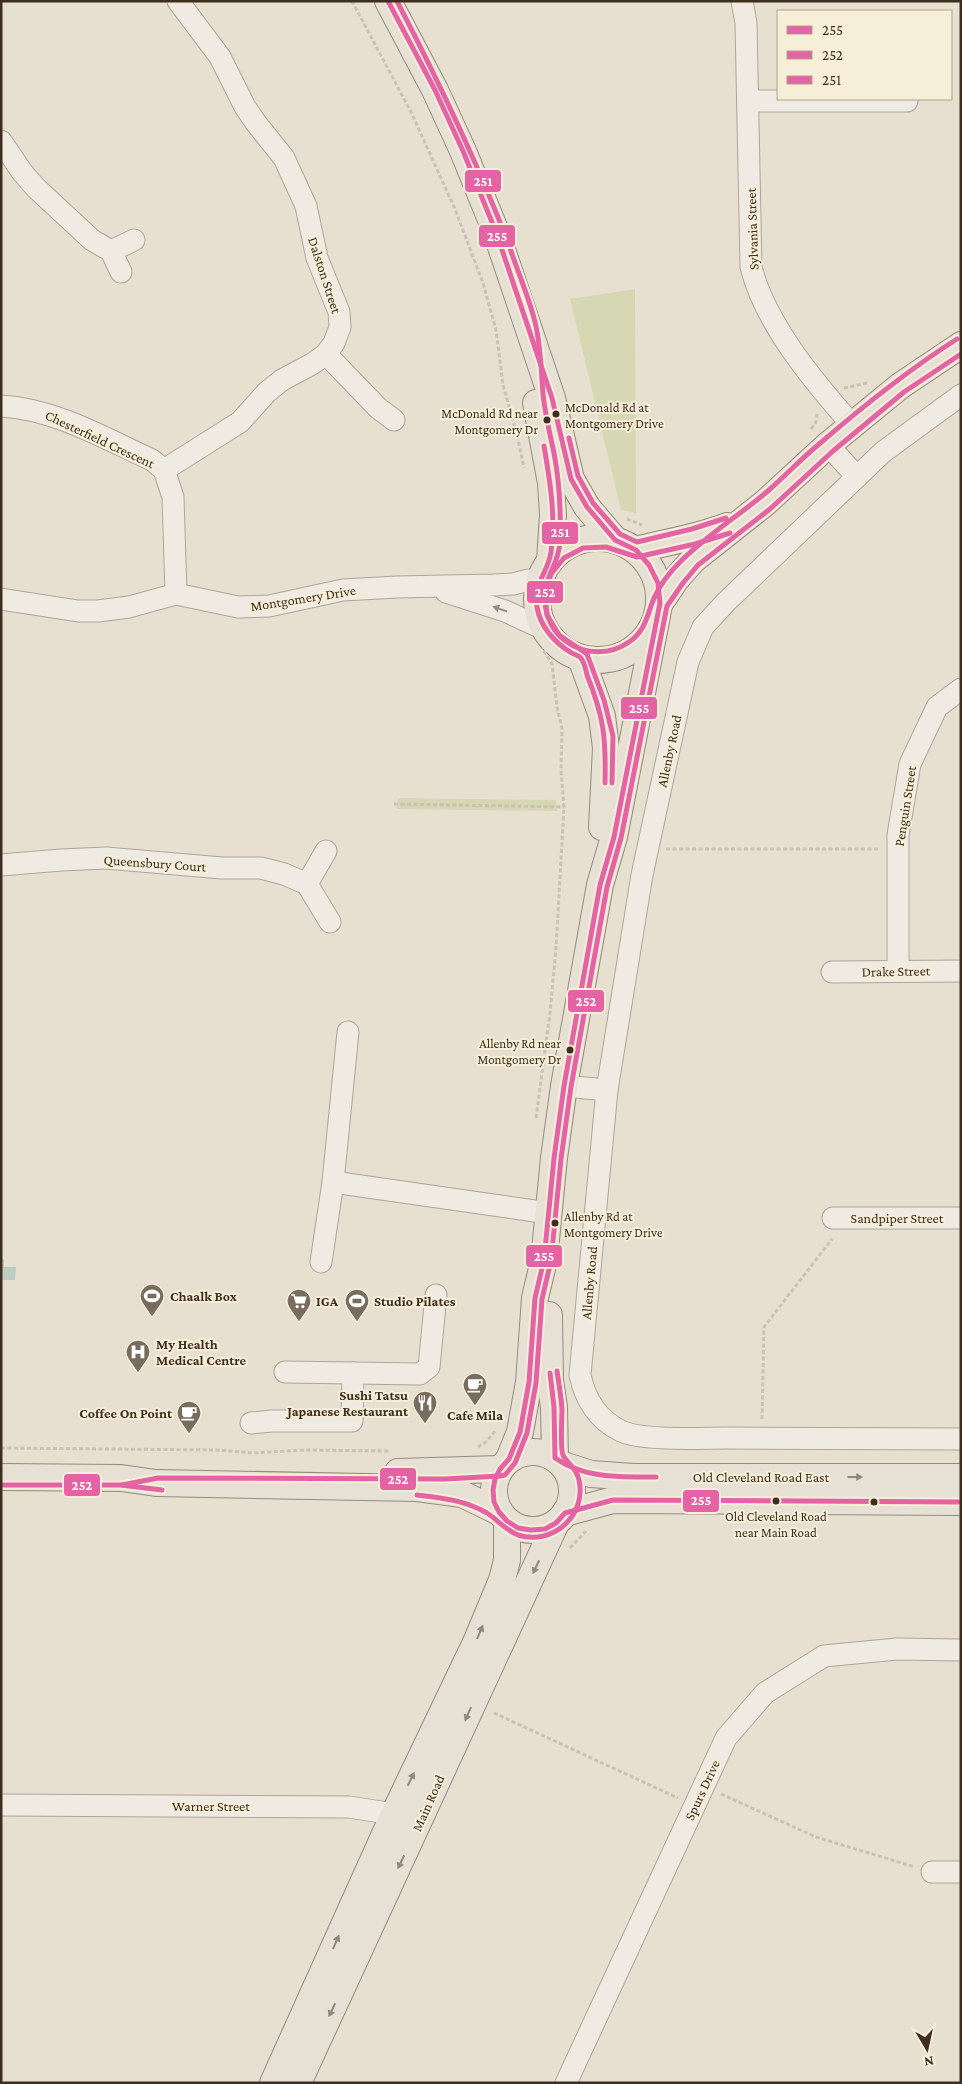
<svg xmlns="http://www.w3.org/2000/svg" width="962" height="2084" font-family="'Crimson Pro',serif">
  <rect width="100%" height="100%" fill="#e7e0d1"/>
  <!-- green -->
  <g fill="#d6d7b3">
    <path d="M635 289 636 513 621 510 570 299Z"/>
    <path d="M398 798 556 800 557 811 397 809Z"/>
  </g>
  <!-- water -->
  <path fill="#bcccc2" d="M1 1259H4V1267H16L15 1280H1Z"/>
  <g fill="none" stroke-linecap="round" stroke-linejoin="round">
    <defs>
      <g id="minor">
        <path d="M742 1 746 23 751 267C765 324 815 383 853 426"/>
        <path d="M748 101H907"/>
        <path d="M1 141 22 172 36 188 92 240 111 251 121 272"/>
        <path d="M111 251 134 240"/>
        <path d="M326 354 378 408 394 420"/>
        <path d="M961 395 883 452 726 602 703 627 688 662 642 875 607 1090 580 1375C585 1399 598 1420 621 1431 642 1441 700 1438 726 1438 804 1438 882 1439 961 1439"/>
        <path d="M1 406C55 409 104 438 152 460L164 470 173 497 176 594"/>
        <path d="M828 445 857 477"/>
        <path d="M164 470 240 422 267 392 282 380 312 364 326 354 334 343 340 327 339 312 317 258 306 206 284 158 256 123 245 107 220 57 178 1"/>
        <path d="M446 592 505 611 544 629"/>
        <path d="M1 599 78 611H98L129 607 176 594 238 607 269 606 343 590 397 587 493 585 513 584 529 580 539 583"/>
        <path d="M1 865 61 860 106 858 222 868H261L284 874 307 884 330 922"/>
        <path d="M307 884 326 851"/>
        <path d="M898 971V835L910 764 937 707 961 689"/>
        <path d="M832 972 961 971"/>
        <path d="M348 1032 333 1182 549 1213"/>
        <path d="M564 1086 607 1090"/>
        <path d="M833 1218H961"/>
        <path d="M321 1262 333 1182"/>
        <path d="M285 1372 420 1374 429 1367 436 1295"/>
        <path d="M251 1423 272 1421H352L353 1373"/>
        <path d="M1 1805 349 1807 394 1814 407 1819"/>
        <path d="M932 1872H961"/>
        <path d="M566 2083 726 1738 765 1693 824 1656 897 1649 961 1650"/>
      </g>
      <g id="major">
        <path d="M388 1 435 90 463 151 496 232 552 398 571 479 587 507 615 540"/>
        <path d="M536 403 551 483 553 515 550 561"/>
        <circle cx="598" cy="599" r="61"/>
        <path d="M636 550C666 542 697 538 727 526"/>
        <path d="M660 603 677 578 693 560 765 503 828 445 900 386 961 345"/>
        <path d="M581 658 602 716 606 748 602 827"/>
        <path d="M549 1315 550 1380 554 1407 555 1458"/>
        <circle cx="533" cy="1491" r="39"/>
        <path d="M509 1459 520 1432 529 1382 535 1298 544 1260 554 1158 564 1086 600 885 614 837 657 616"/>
        <path d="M563 1465 591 1474 633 1477H961"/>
        <path d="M398 1472 500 1469"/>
        <path d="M1 1477 121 1478 156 1483 417 1488 462 1494 499 1512"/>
        <path d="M565 1513 613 1500 961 1502"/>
        <path d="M273 2083 394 1814 477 1640 502 1580 507 1560V1521"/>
        <path d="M298 2083 556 1523"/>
      </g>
    </defs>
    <!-- minor casing -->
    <use href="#minor" stroke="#ada599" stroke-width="23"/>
    <!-- major casing -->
    <use href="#major" stroke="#928b80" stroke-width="28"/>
    <!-- path -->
    <g stroke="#c8c2b9" stroke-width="3" stroke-dasharray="4 2.5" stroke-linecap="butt">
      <path d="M352 1 411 112 455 209 483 283 496 330 503 385 517 435 524 468"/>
      <path d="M844 388 867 383"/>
      <path d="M811 429 816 422 817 414"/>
      <path d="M627 519 642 525"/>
      <path d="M394 804 564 807"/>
      <path d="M666 849H880"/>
      <path d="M536 1118 550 1013 556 948 564 807 561 771 562 728 557 707 552 664 542 648"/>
      <path d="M762 1419 764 1327 832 1239"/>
      <path d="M478 1447 487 1441 495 1431"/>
      <path d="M1 1448 217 1450 253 1453 304 1450 390 1451"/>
      <path d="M570 1548 588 1529"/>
      <path d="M494 1713 678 1798"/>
      <path d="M721 1794 816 1837 915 1867"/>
    </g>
    <!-- minor -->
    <use href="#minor" stroke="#efebe3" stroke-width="21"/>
    <!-- major -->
    <use href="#major" stroke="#e6e1d4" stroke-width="26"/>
    <defs>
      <g id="bus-1">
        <path d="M388 1 435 90 463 151 496 232 552 398 571 479 587 507 615 540 636 550 649 565 658 583 660 603 614 837 600 885 564 1086 554 1158 544 1260 535 1298 529 1382 520 1432 509 1459 500 1469 495 1479 493 1490 494 1502 499 1512 507 1521 518 1528 531 1530 545 1529 556 1523 565 1513 613 1500 961 1502"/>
        <path d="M544 446C550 481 556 517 551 552 548 573 533 583 537 607 540 626 554 642 570 652 573 654 577 655 580 657 584 661 586 670 587 675 604 717 606 738 605 783"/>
        <path d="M550 1373 554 1407 555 1458C585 1479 621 1477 656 1477"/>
      </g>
      <g id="bus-2">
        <path d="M612 783 613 736 604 700 587 654 559 635 547 615 545 594 551 574 564 558 583 548 606 547 637 557 695 544 730 533"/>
        <path d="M1 1485H121L162 1490"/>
        <path d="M122 1485 158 1478 445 1479 500 1476 505 1475 515 1463 527 1433 536 1383 542 1299 551 1261 561 1159 571 1087 607 887 621 838 667 606 683 583 698 565 770 509 833 451 904 392 961 354"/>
        <path d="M417 1495C442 1498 464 1500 487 1513 498 1520 505 1530 518 1535 552 1546 587 1516 579 1480 576 1466 567 1464 563 1455 560 1449 562 1417 562 1409 561 1396 559 1384 557 1371"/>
      </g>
      <g id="bus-3">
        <path d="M397 1C439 82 478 163 510 248 518 273 529 297 535 322 541 346 541 370 543 394 545 414 550 434 554 453 560 484 561 513 560 543 558 562 551 568 547 583 541 605 548 629 567 642 585 655 611 655 629 642 647 630 647 613 655 596 661 583 670 572 680 562 707 535 740 515 769 490 786 475 801 459 818 445 862 407 908 370 957 339"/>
        <path d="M569 438 578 476 593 503 620 534 637 542 692 529 726 518"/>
      </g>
    </defs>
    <!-- bus-1 casing -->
    <use href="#bus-1" stroke="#f7eed8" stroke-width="9"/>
    <!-- bus-2 casing -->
    <use href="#bus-2" stroke="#f7eed8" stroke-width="9"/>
    <!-- bus-3 casing -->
    <use href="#bus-3" stroke="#f7eed8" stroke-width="9"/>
    <!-- bus-1 -->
    <use href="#bus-1" stroke="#e463a4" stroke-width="5"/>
    <!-- bus-2 -->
    <use href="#bus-2" stroke="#e463a4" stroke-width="5"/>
    <!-- bus-3 -->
    <use href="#bus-3" stroke="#e463a4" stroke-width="5"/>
  </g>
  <!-- one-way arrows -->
  <defs><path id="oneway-solid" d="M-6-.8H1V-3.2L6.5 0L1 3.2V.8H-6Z" transform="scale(1.25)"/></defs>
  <use fill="#968c82" href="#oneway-solid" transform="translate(500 609) rotate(-161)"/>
  <g fill="#92887a">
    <use href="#oneway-solid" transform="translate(855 1477)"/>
    <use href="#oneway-solid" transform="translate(536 1567) rotate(115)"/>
    <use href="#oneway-solid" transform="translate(480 1632) rotate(-67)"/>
    <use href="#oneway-solid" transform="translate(468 1714) rotate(114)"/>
    <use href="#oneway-solid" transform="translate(411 1779) rotate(-64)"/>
    <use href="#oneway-solid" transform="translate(401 1862) rotate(115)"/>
    <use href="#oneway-solid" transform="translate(336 1942) rotate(-66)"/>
    <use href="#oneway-solid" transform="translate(332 2010) rotate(115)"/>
  </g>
  <!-- icons -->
  <defs>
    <symbol id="stadium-pin" viewBox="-11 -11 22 30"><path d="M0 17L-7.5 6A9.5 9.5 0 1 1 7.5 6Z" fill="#786c5e" stroke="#f7eed8"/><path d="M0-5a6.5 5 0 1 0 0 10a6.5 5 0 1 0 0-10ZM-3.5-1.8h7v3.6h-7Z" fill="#fff"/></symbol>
    <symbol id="supermarket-pin" viewBox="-11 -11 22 30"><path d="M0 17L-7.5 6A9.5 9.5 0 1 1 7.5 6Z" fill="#786c5e" stroke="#f7eed8"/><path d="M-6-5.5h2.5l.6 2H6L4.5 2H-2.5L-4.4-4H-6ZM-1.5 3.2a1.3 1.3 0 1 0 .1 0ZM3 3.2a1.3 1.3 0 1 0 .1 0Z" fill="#fff"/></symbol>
    <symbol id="hospital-pin" viewBox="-11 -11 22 30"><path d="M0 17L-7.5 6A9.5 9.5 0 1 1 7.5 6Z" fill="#786c5e" stroke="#f7eed8"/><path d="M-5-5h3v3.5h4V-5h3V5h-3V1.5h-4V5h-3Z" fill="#fff"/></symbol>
    <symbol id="cafe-pin" viewBox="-11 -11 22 30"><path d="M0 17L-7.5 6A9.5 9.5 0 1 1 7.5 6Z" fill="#786c5e" stroke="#f7eed8"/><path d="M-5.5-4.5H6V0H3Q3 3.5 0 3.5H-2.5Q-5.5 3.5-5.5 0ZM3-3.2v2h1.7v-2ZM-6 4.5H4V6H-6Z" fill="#fff"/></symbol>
    <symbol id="restaurant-pin" viewBox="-11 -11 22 30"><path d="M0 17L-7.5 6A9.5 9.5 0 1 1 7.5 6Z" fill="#786c5e" stroke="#f7eed8"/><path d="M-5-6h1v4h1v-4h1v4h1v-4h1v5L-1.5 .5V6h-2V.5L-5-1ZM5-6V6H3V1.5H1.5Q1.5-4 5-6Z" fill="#fff"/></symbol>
  </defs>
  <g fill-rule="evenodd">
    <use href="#stadium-pin" x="138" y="1282" width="28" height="38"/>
    <use href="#supermarket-pin" x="285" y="1287" width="28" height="38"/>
    <use href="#stadium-pin" x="343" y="1287" width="28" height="38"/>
    <use href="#hospital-pin" x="124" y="1338" width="28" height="38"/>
    <use href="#cafe-pin" x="461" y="1371" width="28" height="38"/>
    <use href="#restaurant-pin" x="411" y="1389" width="28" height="38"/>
    <use href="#cafe-pin" x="175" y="1399" width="28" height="38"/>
  </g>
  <!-- markers -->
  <g fill="#3d2e20" stroke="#f7eed8" stroke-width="2">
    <circle cx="556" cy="414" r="4.5"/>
    <circle cx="547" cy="420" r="4.5"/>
    <circle cx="570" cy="1050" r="4.5"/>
    <circle cx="555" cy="1223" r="4.5"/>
    <circle cx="776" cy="1501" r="4.5"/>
    <circle cx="874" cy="1502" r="4.5"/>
  </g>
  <g text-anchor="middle" stroke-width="4" stroke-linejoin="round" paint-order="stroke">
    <!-- bus labels -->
    <g font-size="13" fill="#3d2e20" stroke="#f7eed8" text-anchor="start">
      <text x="565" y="412">McDonald Rd at<tspan x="565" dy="16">Montgomery Drive</tspan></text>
      <text x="538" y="418" text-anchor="end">McDonald Rd near<tspan x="538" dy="16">Montgomery Dr</tspan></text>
      <text x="561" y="1048" text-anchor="end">Allenby Rd near<tspan x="561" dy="16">Montgomery Dr</tspan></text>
      <text x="564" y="1221">Allenby Rd at<tspan x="564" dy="16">Montgomery Drive</tspan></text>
      <text x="776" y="1521" text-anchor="middle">Old Cleveland Road<tspan x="776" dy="16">near Main Road</tspan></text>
    </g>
    <!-- street labels -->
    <g font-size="14" fill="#3d2e20" stroke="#f7eed8">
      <text transform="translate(752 229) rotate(-92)" y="5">Sylvania Street</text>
      <text transform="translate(325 275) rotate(72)" y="5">Dalston Street</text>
      <text transform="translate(100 439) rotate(25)" y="5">Chesterfield Crescent</text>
      <text transform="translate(303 598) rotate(-9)" y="5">Montgomery Drive</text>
      <text transform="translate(669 751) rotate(-78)" y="5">Allenby Road</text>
      <text transform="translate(905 806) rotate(-81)" y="5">Penguin Street</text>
      <text transform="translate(155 863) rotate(4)" y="5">Queensbury Court</text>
      <text transform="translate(896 971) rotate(-1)" y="5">Drake Street</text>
      <text x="897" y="1223">Sandpiper Street</text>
      <text transform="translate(589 1283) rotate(-85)" y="5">Allenby Road</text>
      <text x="761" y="1482">Old Cleveland Road East</text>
      <text transform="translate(702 1790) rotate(-65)" y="5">Spurs Drive</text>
      <text transform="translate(428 1803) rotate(-66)" y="5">Main Road</text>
      <text x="211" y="1811">Warner Street</text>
    </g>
    <!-- poi labels -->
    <g font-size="14" font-weight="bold" fill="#3d2e20" stroke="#f7eed8" text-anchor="start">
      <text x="170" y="1301">Chaalk Box</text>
      <text x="316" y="1306">IGA</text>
      <text x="374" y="1306">Studio Pilates</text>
      <text x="156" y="1349">My Health<tspan x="156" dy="16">Medical Centre</tspan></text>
      <text x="408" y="1400" text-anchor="end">Sushi Tatsu<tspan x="408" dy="16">Japanese Restaurant</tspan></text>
      <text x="172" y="1418" text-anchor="end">Coffee On Point</text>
      <text x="475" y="1420" text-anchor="middle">Cafe Mila</text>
    </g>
  </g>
  <g stroke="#f7eed8" stroke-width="2">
    <rect x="464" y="169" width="38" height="24" rx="5" fill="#e463a4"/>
    <rect x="478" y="224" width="38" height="24" rx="5" fill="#e463a4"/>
    <rect x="541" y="521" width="38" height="24" rx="5" fill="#e463a4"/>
    <rect x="526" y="580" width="38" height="24" rx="5" fill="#e463a4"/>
    <rect x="620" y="696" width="38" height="24" rx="5" fill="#e463a4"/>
    <rect x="567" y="989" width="38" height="24" rx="5" fill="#e463a4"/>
    <rect x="525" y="1244" width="38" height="24" rx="5" fill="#e463a4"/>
    <rect x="379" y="1467" width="38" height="24" rx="5" fill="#e463a4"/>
    <rect x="63" y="1473" width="38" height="24" rx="5" fill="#e463a4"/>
    <rect x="682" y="1489" width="38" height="24" rx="5" fill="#e463a4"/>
  </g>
  <g font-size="14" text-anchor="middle" font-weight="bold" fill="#fff">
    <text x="483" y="186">251</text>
    <text x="497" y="241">255</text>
    <text x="560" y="537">251</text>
    <text x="545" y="597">252</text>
    <text x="639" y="713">255</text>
    <text x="586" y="1006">252</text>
    <text x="544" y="1261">255</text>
    <text x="398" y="1484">252</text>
    <text x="82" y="1490">252</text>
    <text x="701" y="1505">255</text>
  </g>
  <!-- border -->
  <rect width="962" height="2084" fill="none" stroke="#3d2e20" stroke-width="5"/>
  <!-- legend -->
  <rect x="777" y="10" width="175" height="90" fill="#f7eed8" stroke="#ada18e"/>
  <rect x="787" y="26" width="25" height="8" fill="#e463a4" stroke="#ada18e"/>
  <text x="822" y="35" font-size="15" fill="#3d2e20">255</text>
  <rect x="787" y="51" width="25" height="8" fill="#e463a4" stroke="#ada18e"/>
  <text x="822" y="60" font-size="15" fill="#3d2e20">252</text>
  <rect x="787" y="76" width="25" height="8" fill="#e463a4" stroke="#ada18e"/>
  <text x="822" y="85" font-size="15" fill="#3d2e20">251</text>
  <!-- north arrow -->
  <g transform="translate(927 2049) rotate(171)" stroke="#f7eed8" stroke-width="4" paint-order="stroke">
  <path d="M0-4L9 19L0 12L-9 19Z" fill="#3d2e20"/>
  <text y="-8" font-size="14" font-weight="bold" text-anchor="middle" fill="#3d2e20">N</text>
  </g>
</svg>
